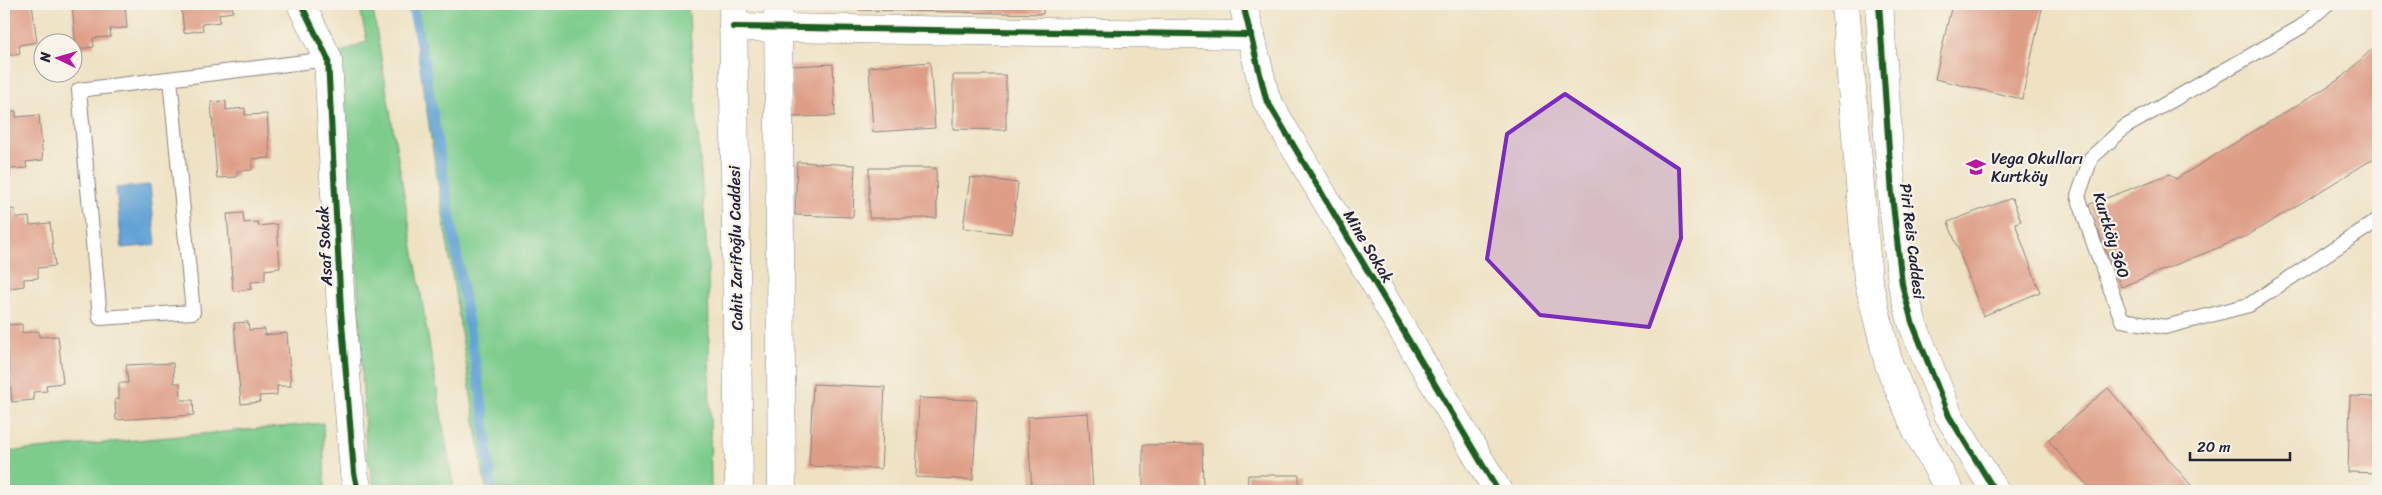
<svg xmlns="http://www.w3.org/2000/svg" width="2382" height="495" font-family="Sriracha,sans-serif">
  <rect width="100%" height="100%" fill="#f7f3e8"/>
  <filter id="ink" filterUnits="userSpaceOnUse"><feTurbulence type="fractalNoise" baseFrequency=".02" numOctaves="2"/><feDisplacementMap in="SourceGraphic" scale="10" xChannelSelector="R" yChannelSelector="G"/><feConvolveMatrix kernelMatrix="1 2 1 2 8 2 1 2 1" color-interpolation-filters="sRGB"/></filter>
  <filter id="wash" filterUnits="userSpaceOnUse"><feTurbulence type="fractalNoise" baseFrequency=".0096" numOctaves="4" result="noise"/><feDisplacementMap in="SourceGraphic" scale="20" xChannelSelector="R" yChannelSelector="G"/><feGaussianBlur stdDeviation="1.12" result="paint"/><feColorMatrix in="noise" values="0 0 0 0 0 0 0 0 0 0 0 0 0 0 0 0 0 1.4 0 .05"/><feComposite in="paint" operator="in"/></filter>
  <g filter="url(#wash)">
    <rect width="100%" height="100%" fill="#eee2c3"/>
    <!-- green -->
    <g fill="#7dcc8c" stroke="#507764">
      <path d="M359 4H372L454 491H375L366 451 355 231 336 55 367 41Z"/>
      <path d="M410 4H688L708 265 711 491H486Z"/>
      <path d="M323 423 325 491H4V452Z"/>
    </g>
    <!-- water -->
    <path fill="#62a2d5" stroke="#426288" d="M150 185 156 245 122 248 116 188Z"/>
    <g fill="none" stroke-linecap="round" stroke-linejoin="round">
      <!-- stream -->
      <path stroke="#62a2d5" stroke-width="10" d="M412 4 424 62 484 414 492 491"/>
    </g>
    <g id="blocks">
      <!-- building -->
      <g fill="#de9d86">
        <path d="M4 4H32L37 42 19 45 20 54 4 56Z"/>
        <path d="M72 4H125L127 28 110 29 111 37 93 38 94 47 76 49Z"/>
        <path d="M181 4H232L233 12 219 14 220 22 202 24 203 30 184 33Z"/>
        <path d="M859 4H1043V14L859 10Z"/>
        <path d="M1952 4H2043L2022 99 1935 79Z"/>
        <path d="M2378 43V156L2247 236 2121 287 2088 205 2170 174 2176 179 2343 77Z"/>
        <path d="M930 62 935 128 873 132 869 67Z"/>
        <path d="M833 64 835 116 792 117 790 66Z"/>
        <path d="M953 75H1006V130L953 129Z"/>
        <path d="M226 101V110L245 108V115L267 114 270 158 252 159V170L237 171V177L217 178 211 102Z"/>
        <path d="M4 111H16V117L39 115 43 160 26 162 27 168 10 169V177H4Z"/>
        <path d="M797 162 855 165 853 217 795 215Z"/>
        <path d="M869 168H936L937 218H869Z"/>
        <path d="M970 177 1018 183 1012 234 963 228Z"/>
        <path d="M2012 198 2021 221 2015 223 2040 292 1983 316 1948 222Z"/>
        <path d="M15 209 16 218 29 217 30 225 50 223 55 266 38 268V278L24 279V286L4 289V210Z"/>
        <path d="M243 213 244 223 258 222V226L277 224 280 268 265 270V281L251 282 252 289 233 291 227 214Z"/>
        <path d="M248 322 249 330 265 329V335L287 333 291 386H277V395L259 396 260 402 241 404 234 323Z"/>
        <path d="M22 324V333L39 331V337L58 336 63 383 46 385 47 391 33 392 34 400 12 402 5 325Z"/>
        <path d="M173 363 174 383H180L181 400H193L194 415 116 420 115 399H119V383H128L126 365Z"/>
        <path d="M813 384 885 387 881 469 809 466Z"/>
        <path d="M2108 388 2196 491H2092L2048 440Z"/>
        <path d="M2350 396 2378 397V473L2348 472Z"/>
        <path d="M919 398 977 400 973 480 916 477Z"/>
        <path d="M1088 413 1093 491H1032L1027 417Z"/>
        <path d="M1202 444 1203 491H1143V445Z"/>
        <path d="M1248 475H1299V491H1247Z"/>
      </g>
    </g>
  </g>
  <g filter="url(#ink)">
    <use href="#blocks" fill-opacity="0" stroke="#88827f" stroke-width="1"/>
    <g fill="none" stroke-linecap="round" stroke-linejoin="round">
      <defs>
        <g id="service">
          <path d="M2327 4 2301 27 2125 127 2091 158 2078 196 2094 244 2122 320 2165 327 2249 305 2378 220"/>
          <path d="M170 79 193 312 100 318 79 90 328 59"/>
        </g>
        <g id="minor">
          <path d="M301 4 328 59 341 311 354 473 358 491"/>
          <path d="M1243 4 1266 99 1498 491"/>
          <path d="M778 28 1251 35"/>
        </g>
        <g id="tertiary">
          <path d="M1845 4 1868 280 1889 365 1917 431 1950 491"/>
          <path d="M1879 4 1892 195 1902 284 1912 322 1949 416 1995 491"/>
          <path d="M733 27 778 28"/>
        </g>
        <g id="secondary">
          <path d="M733 4 739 491"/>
          <path d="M778 4 782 491"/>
        </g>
      </defs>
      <!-- service casing -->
      <use href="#service" stroke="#88827f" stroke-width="16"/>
      <!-- minor casing -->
      <use href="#minor" stroke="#88827f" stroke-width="29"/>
      <!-- tertiary casing -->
      <use href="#tertiary" stroke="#88827f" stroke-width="29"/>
      <!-- secondary casing -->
      <use href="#secondary" stroke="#88827f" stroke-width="29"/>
      <!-- service -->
      <use href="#service" stroke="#fff" stroke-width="14"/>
      <!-- minor -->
      <use href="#minor" stroke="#fff" stroke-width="28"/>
      <!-- tertiary -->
      <use href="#tertiary" stroke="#fff" stroke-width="28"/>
      <!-- secondary -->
      <use href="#secondary" stroke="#fff" stroke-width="28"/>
      <defs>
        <g id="cycleway">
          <path d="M301 4 328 59 341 311 354 473 358 491"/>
          <path d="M1243 4 1266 99 1498 491"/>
          <path d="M1879 4 1892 195 1902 284 1912 322 1949 416 1995 491"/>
          <path d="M733 27 1251 35"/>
        </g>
      </defs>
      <!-- cycleway casing -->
      <use href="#cycleway" stroke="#f7f3e8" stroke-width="9"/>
      <!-- cycleway -->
      <use href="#cycleway" stroke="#1b5e20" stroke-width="6"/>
    </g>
  </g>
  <!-- marked area -->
  <path fill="#7b2cbf" fill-opacity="0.2" stroke="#7b2cbf" stroke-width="4" stroke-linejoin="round" d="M1565 94 1679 169 1681 238 1649 327 1540 315 1487 259 1507 134Z"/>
  <!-- icons -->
  <defs>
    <symbol id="school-bare" viewBox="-9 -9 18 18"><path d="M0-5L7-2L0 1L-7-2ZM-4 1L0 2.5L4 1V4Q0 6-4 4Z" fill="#b5179e" stroke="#f7f3e8" stroke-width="2.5" paint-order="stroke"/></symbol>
  </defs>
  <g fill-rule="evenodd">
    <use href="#school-bare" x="1962" y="153" width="28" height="28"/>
  </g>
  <g text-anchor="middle" stroke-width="4.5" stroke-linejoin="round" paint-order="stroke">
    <!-- poi labels -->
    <g font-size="16" fill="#22223b" stroke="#f7f3e8" text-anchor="start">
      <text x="1991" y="164">Vega Okulları<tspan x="1991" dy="18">Kurtköy</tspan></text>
    </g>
    <!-- street labels -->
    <g font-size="16" fill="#22223b" stroke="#f7f3e8">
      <text transform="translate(2112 235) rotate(73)" y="6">Kurtköy 360</text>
      <text transform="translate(1913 241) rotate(83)" y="6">Piri Reis Caddesi</text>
      <text transform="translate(324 246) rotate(-93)" y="6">Asaf Sokak</text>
      <text transform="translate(1369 246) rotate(59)" y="6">Mine Sokak</text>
      <text transform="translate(735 248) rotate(-91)" y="6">Cahit Zarifoğlu Caddesi</text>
    </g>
  </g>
  <!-- margin -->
  <rect width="2382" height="495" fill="none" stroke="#f7f3e8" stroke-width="20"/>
  <!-- north arrow -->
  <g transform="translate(58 58) rotate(275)"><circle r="24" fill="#f7f3e8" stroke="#a29fa3"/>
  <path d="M0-4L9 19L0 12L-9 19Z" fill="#b5179e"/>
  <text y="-8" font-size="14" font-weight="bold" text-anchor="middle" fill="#22223b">N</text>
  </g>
  <!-- scale -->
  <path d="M2190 452v8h100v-8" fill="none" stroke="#22223b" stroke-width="2.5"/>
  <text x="2197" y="452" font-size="15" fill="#22223b" stroke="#f7f3e8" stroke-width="4" paint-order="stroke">20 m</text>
</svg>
